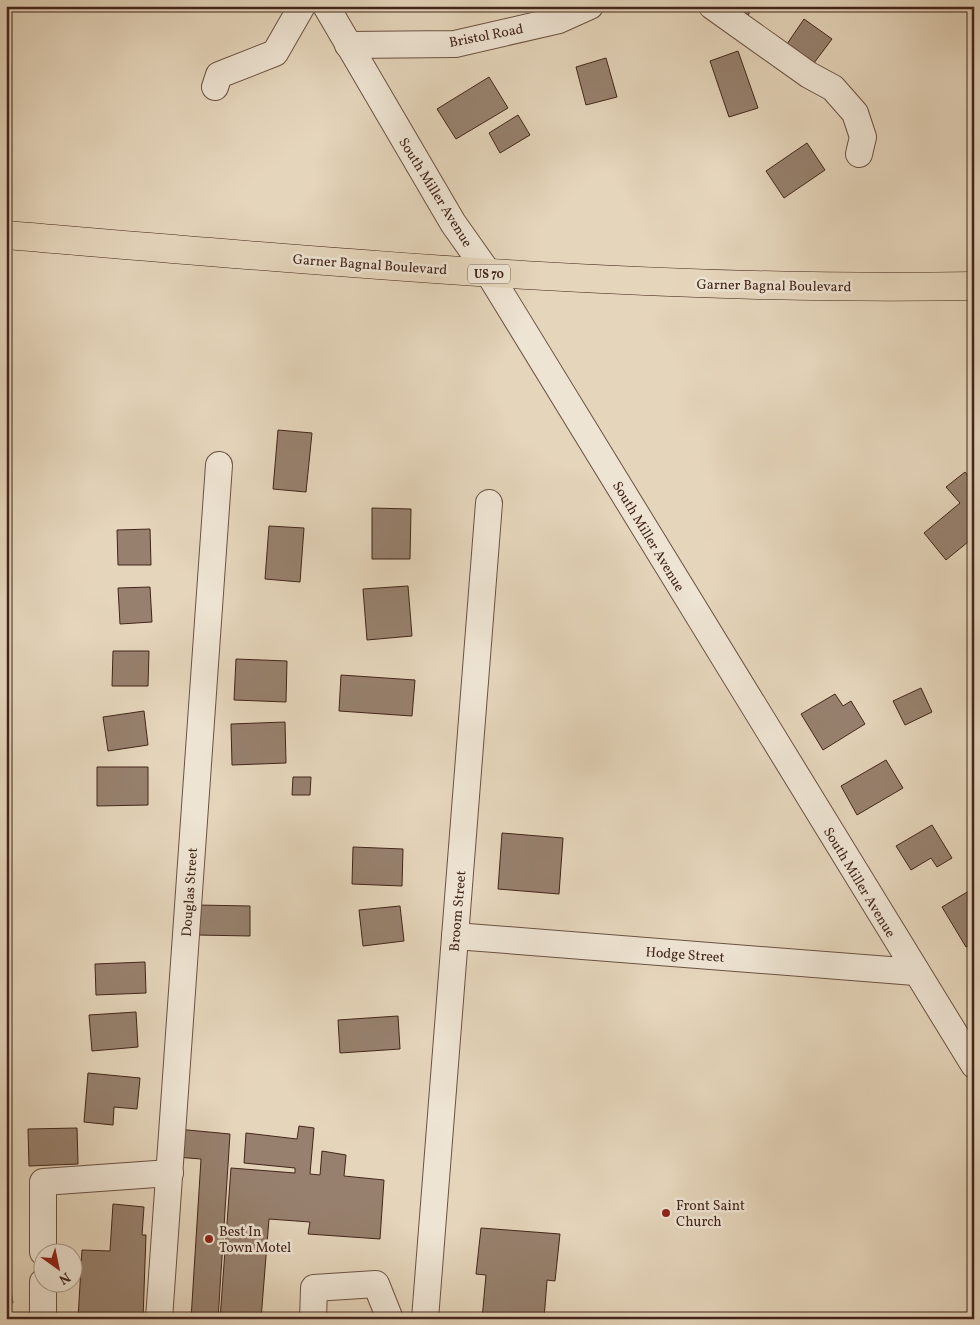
<svg xmlns="http://www.w3.org/2000/svg" width="980" height="1325" font-family="Vollkorn,serif">
  <rect width="100%" height="100%" fill="#e5d5bb"/>
  <filter id="stains"><feTurbulence type="fractalNoise" baseFrequency=".004" numOctaves="4"/><feColorMatrix values="0 0 0 0 .2 0 0 0 0 .09 0 0 0 0 .02 0 0 0 .5 -.17"/></filter>
  <radialGradient id="worn" r=".72"><stop offset=".6" stop-color="#630" stop-opacity="0"/><stop offset="1" stop-color="#630" stop-opacity=".3"/></radialGradient>
  <!-- building -->
  <g fill="#97816e" stroke="#43251a">
    <path d="M736 6H754L748 15Z"/>
    <path d="M804 19 832 39 814 63 787 44Z"/>
    <path d="M738 51 758 108 729 117 710 61Z"/>
    <path d="M606 58 617 97 586 105 576 67Z"/>
    <path d="M489 77 508 108 456 139 437 109Z"/>
    <path d="M518 115 530 135 500 153 489 133Z"/>
    <path d="M807 143 825 170 784 198 766 171Z"/>
    <path d="M278 430 312 433 306 492 273 489Z"/>
    <path d="M965 472 974 482V537L946 560 924 533 960 503 946 487Z"/>
    <path d="M372 508 411 509 410 559H372Z"/>
    <path d="M269 526 304 528 300 582 265 579Z"/>
    <path d="M150 529 151 565H118L117 530Z"/>
    <path d="M408 586 412 636 367 640 363 589Z"/>
    <path d="M150 587 152 622 120 624 118 588Z"/>
    <path d="M113 651H149L148 686H112Z"/>
    <path d="M236 659 287 661 286 702 234 700Z"/>
    <path d="M341 675 415 680 412 716 339 711Z"/>
    <path d="M921 688 932 712 905 725 893 701Z"/>
    <path d="M835 694 843 706 851 701 865 724 823 750 801 714Z"/>
    <path d="M144 711 148 745 108 751 103 717Z"/>
    <path d="M285 722 286 763 232 765 231 724Z"/>
    <path d="M886 760 903 788 857 815 841 786Z"/>
    <path d="M97 767H148V805L97 806Z"/>
    <path d="M293 777H311L310 795H292Z"/>
    <path d="M932 825 952 858 937 867 931 858 911 870 896 846Z"/>
    <path d="M502 833 563 838 559 894 498 889Z"/>
    <path d="M353 847 403 849 402 886 352 884Z"/>
    <path d="M974 888V942L966 947 942 907Z"/>
    <path d="M197 905 250 906V936L197 935Z"/>
    <path d="M400 906 404 941 363 946 359 910Z"/>
    <path d="M145 962 146 993 96 995 95 964Z"/>
    <path d="M136 1012 138 1047 92 1051 89 1015Z"/>
    <path d="M398 1016 400 1049 340 1053 338 1020Z"/>
    <path d="M88 1073 140 1078 137 1109 114 1107 113 1125 84 1122Z"/>
    <path d="M299 1126 314 1128 310 1174 320 1175 322 1151 346 1155 344 1176 384 1180 380 1239 308 1234 310 1222 269 1219 261 1319H220L231 1168 295 1173V1168L244 1163 246 1133 297 1139Z"/>
    <path d="M77 1128 78 1164 29 1166 28 1129Z"/>
    <path d="M177 1129 230 1134 218 1319H191L201 1159 176 1157Z"/>
    <path d="M113 1204 144 1207 142 1235H146L143 1319H78L82 1250 110 1251Z"/>
    <path d="M481 1228 560 1234 555 1281 547 1280 544 1319H482L486 1275 476 1274Z"/>
    <path d="M6 1259 13 1303 6 1304Z"/>
  </g>
  <g fill="none" stroke-linecap="round" stroke-linejoin="round">
    <defs>
      <g id="minor">
        <path d="M326 6 453 223 489 274 974 1065"/>
        <path d="M712 6 809 75 833 88 855 113 863 137 859 154"/>
        <path d="M348 45 455 44 559 20 590 6"/>
        <path d="M215 87 219 75 275 53 302 6"/>
        <path d="M455 936 915 972"/>
        <path d="M43 1252V1182L170 1173"/>
        <path d="M43 1319V1282"/>
        <path d="M159 1319 219 465"/>
        <path d="M313 1319 314 1288 376 1284 390 1319"/>
        <path d="M425 1319 489 503"/>
      </g>
      <path id="highway" d="M6 235C328 262 650 292 974 286"/>
    </defs>
    <!-- minor casing -->
    <use href="#minor" stroke="#6c5142" stroke-width="28"/>
    <!-- highway casing -->
    <use href="#highway" stroke="#43251a" stroke-width="29"/>
    <!-- minor -->
    <use href="#minor" stroke="#eee4d3" stroke-width="26"/>
    <!-- highway -->
    <use href="#highway" stroke="#e5d5bb" stroke-width="28"/>
  </g>
  <!-- markers -->
  <g fill="#8f2418" stroke="#eee4d3" stroke-width="2">
    <circle cx="666" cy="1213" r="5"/>
    <circle cx="209" cy="1239" r="5"/>
  </g>
  <g text-anchor="middle" stroke-width="5" stroke-linejoin="round" paint-order="stroke">
    <!-- shield labels -->
    <rect fill="#eee4d3" stroke="#765e52" stroke-width="1" x="468" y="264.5" width="42" height="19" rx="4"/>
    <g font-size="12" font-weight="bold" fill="#43251a">
      <text x="489" y="278">US 70</text>
    </g>
    <!-- street labels -->
    <g font-size="14" fill="#43251a" stroke="#eee4d3">
      <text transform="translate(486 35) rotate(-11)" y="5">Bristol Road</text>
      <text transform="translate(436 192) rotate(58)" y="5">South Miller Avenue</text>
      <text transform="translate(370 264) rotate(4)" y="5">Garner Bagnal Boulevard</text>
      <text transform="translate(774 285) rotate(1)" y="5">Garner Bagnal Boulevard</text>
      <text transform="translate(649 536) rotate(59)" y="5">South Miller Avenue</text>
      <text transform="translate(860 882) rotate(59)" y="5">South Miller Avenue</text>
      <text transform="translate(189 892) rotate(-86)" y="5">Douglas Street</text>
      <text transform="translate(457 911) rotate(-85)" y="5">Broom Street</text>
      <text transform="translate(685 954) rotate(4)" y="5">Hodge Street</text>
    </g>
    <!-- poi labels -->
    <g font-size="14" fill="#43251a" stroke="#eee4d3" text-anchor="start">
      <text x="676" y="1210">Front Saint<tspan x="676" dy="16">Church</tspan></text>
      <text x="219" y="1236">Best In<tspan x="219" dy="16">Town Motel</tspan></text>
    </g>
  </g>
  <!-- margin -->
  <rect width="980" height="1325" fill="none" stroke="#e5d5bb" stroke-width="25"/>
  <rect x="8" y="8" width="965" height="1310" fill="none" stroke="#43251a" stroke-width="2.5"/>
  <rect x="12" y="12" width="955" height="1300" fill="none" stroke="#43251a"/>
  <!-- north arrow -->
  <g transform="translate(58 1268) rotate(147)"><circle r="24" fill="#eee4d3" stroke="#aa9889"/>
  <path d="M0-4L9 19L0 12L-9 19Z" fill="#8f2418"/>
  <text y="-8" font-size="14" font-weight="bold" text-anchor="middle" fill="#43251a">N</text>
  </g>
  <rect width="100%" height="100%" filter="url(#stains)"/>
  <rect width="100%" height="100%" fill="url(#worn)"/>
</svg>
